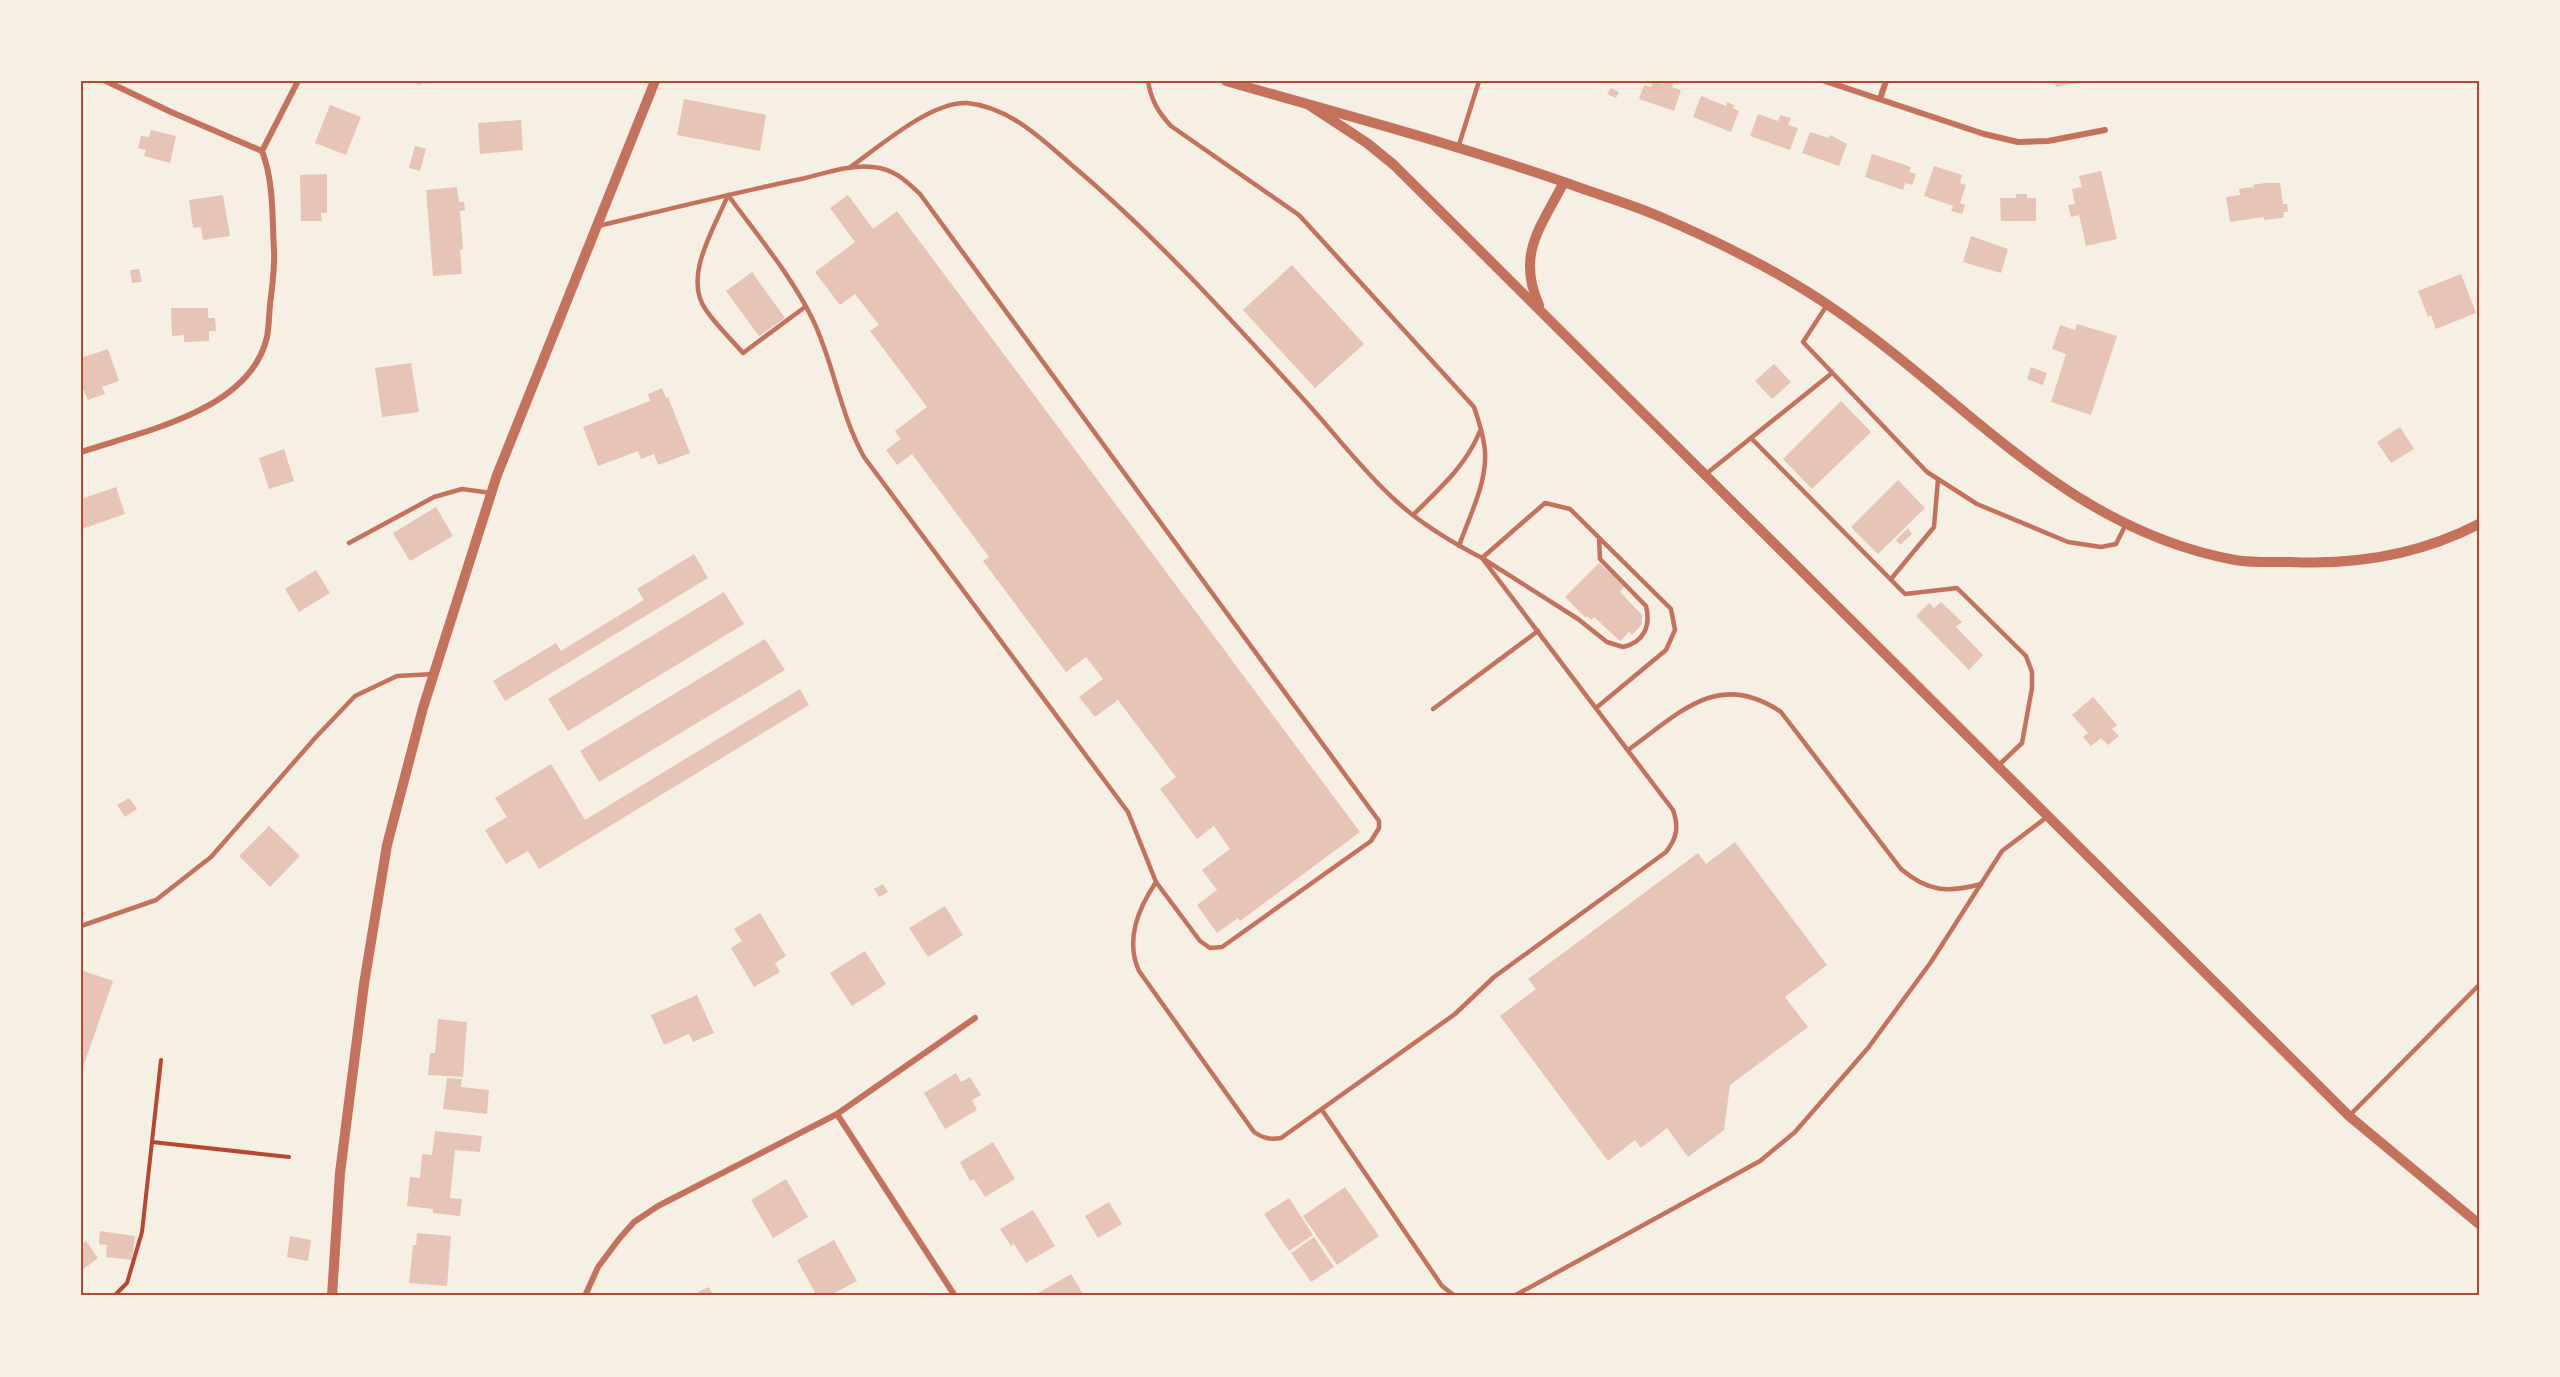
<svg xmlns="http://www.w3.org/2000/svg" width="2560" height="1377" font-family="Signika,sans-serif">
  <rect width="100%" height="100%" fill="#f6efe4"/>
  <!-- building -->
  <g fill="#e6c5b7">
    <path d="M416 81H431V82L417 85Z"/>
    <path d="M1653 81 1662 84 1666 81 1673 84 1672 87 1681 90 1674 111 1639 99 1644 85 1651 87Z"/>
    <path d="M2055 81H2079L2080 82 2056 87Z"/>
    <path d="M1611 88 1619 92 1616 98 1607 94Z"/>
    <path d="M1701 96 1726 106 1727 102 1734 105 1733 108 1739 111 1731 132 1693 117Z"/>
    <path d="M684 99 766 115 760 151 677 135Z"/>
    <path d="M330 105 361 117 346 155 315 143Z"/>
    <path d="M1758 114 1778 121 1780 115 1791 118 1788 125 1798 128 1790 150 1750 136Z"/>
    <path d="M521 120 523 150 480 154 478 123Z"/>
    <path d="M151 130 176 136 170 163 144 156 146 150 138 148 141 136 149 137Z"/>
    <path d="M1810 132 1829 138 1830 135 1847 144 1839 166 1802 153Z"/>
    <path d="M415 146 426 149 420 171 409 168Z"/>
    <path d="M1872 154 1911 167 1909 172 1916 174 1912 185 1905 183 1903 190 1865 177Z"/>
    <path d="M1934 166 1962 175 1960 183 1966 185 1960 203 1965 205 1962 214 1951 211 1953 206 1924 196Z"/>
    <path d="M2101 171 2117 239 2086 246 2079 215 2071 217 2068 205 2075 204 2072 189 2082 187 2079 176Z"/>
    <path d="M327 174V213H321L322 221H301L300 175Z"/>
    <path d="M2265 183H2280L2283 204H2287L2288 212H2284L2283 218 2264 220V217L2230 222 2226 197 2240 195 2239 189 2251 187 2254 189 2253 185Z"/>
    <path d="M457 187 459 202H464L465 210 460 211 463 249 460 250 462 274 433 276 426 190Z"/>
    <path d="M2016 194H2027V198H2036V221H2001L2000 198H2016Z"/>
    <path d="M223 195 230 236 203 240 201 227 193 228 189 200Z"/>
    <path d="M848 195 873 229 897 211 1360 832 1240 921 1238 918 1217 933 1197 905 1217 890 1202 870 1230 849 1214 826 1197 839 1160 789 1176 777 1118 700 1095 717 1079 697 1103 679 1086 657 1066 672 983 561 989 557 912 454 897 465 886 450 901 439 895 431 927 407 870 331 879 325 855 294 840 305 815 272 855 242 830 208Z"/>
    <path d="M1971 236 2008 249 2001 273 1963 262Z"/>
    <path d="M1292 265 1364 344 1315 388 1243 310Z"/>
    <path d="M139 269 142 282 132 283 130 270Z"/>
    <path d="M752 272 785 318 759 336 726 291Z"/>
    <path d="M2461 274 2476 313 2436 329 2431 315 2428 317 2418 291Z"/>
    <path d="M171 308H208V318H215L216 331H209V341L184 342V335L172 336Z"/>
    <path d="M2077 324 2117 336 2091 415 2051 402 2066 354 2052 349 2060 325 2075 330Z"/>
    <path d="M108 349 119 381 102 387 105 394 88 400 81 384V358Z"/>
    <path d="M411 363 419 412 382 417 375 368Z"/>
    <path d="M1774 364 1791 382 1772 399 1755 381Z"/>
    <path d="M2031 367 2047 373 2043 385 2027 379Z"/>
    <path d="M662 388 666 398 668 397 690 453 658 465 654 454 641 459 638 451 598 466 583 427 650 401 648 394Z"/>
    <path d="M1841 401 1871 432 1812 489 1783 459Z"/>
    <path d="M2400 427 2414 449 2391 463 2377 442Z"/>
    <path d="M284 449 294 481 269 489 259 458Z"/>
    <path d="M1898 480 1925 508 1878 554 1851 527Z"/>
    <path d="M116 487 125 514 82 529 81 499Z"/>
    <path d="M436 507 453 536 410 561 393 533Z"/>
    <path d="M1908 528 1912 534 1900 545 1896 540Z"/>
    <path d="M694 554 708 578 505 701 493 681 556 643 561 651 644 600 637 589Z"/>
    <path d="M1599 563 1625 586 1620 592 1642 615V624L1632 635 1629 632 1620 641 1594 617 1591 620 1587 616 1586 618 1565 597Z"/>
    <path d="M316 570 330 593 299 612 285 589Z"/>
    <path d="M724 592 744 624 568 731 548 699Z"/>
    <path d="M1941 602 1962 622 1956 627 1983 655 1969 670 1916 616 1929 603 1934 608Z"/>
    <path d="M765 639 785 670 599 782 580 751Z"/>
    <path d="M800 689 809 705 539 869 528 851 506 864 485 830 507 817 495 798 551 764 585 820Z"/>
    <path d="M2093 697 2117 725 2112 729 2119 736 2108 745 2101 738 2091 746 2083 737 2088 733 2072 715Z"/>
    <path d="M129 798 137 809 125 817 117 805Z"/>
    <path d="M269 826 300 856 270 887 239 856Z"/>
    <path d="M1735 842 1827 965 1785 997 1808 1027 1730 1085 1724 1130 1688 1157 1667 1128 1641 1148 1635 1140 1608 1161 1500 1016 1536 989 1528 979 1698 853 1706 864Z"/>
    <path d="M883 884 888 892 879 897 874 889Z"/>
    <path d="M945 906 963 935 928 957 909 928Z"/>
    <path d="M760 913 786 956 775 963 780 972 754 987 731 948 742 941 734 929Z"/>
    <path d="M865 951 886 984 852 1006 830 973Z"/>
    <path d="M81 970 113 981 81 1073Z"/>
    <path d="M697 995 714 1033 693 1042 689 1034 664 1045 651 1015Z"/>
    <path d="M438 1019 467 1022 463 1077 428 1075 430 1053H435Z"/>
    <path d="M956 1073 961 1082 970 1077 981 1095 972 1100 977 1110 945 1129 924 1093Z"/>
    <path d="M447 1078 462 1079 461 1087 489 1090 487 1114 443 1109Z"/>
    <path d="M435 1131 482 1136 480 1152 455 1150 450 1198 462 1199 460 1216 433 1213V1209L407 1206 410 1177 420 1178 422 1154 432 1155Z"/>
    <path d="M993 1142 1015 1179 985 1197 974 1179 970 1181 960 1162Z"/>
    <path d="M786 1179 808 1217 773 1238 751 1200Z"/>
    <path d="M1345 1187 1379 1236 1337 1265 1303 1216Z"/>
    <path d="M1289 1198 1313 1235 1289 1251 1264 1214Z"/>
    <path d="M1109 1202 1122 1224 1098 1238 1085 1216Z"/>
    <path d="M1033 1210 1055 1246 1026 1263 1014 1244 1011 1246 1000 1229Z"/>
    <path d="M100 1231 135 1236 132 1260 106 1257 107 1245 99 1244Z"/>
    <path d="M417 1233 451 1236 447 1286 409 1283 413 1245H416Z"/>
    <path d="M290 1236 311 1240 308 1261 287 1257Z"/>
    <path d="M1314 1237 1334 1267 1311 1282 1291 1253Z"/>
    <path d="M834 1240 857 1281 829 1296H817L797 1260Z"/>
    <path d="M86 1241 98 1258 82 1270 81 1245Z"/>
    <path d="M1071 1274 1084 1296H1040L1038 1293Z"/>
    <path d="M709 1287 713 1295 699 1296 698 1292Z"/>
  </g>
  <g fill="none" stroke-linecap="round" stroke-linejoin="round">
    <!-- path -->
    <g stroke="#b5482f" stroke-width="4">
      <path d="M152 1142 289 1157"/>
      <path d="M114 1296 127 1283 142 1232 161 1060"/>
    </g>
    <!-- service -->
    <g stroke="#c5725c" stroke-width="4.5">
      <path d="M1148 81C1151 100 1158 112 1171 126L1299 215 1474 407C1479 422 1484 436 1485 452 1487 483 1469 517 1459 546"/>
      <path d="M1458 148 1479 81"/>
      <path d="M849 168C879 147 931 101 967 103 1010 107 1043 140 1074 167 1158 238 1233 322 1307 403 1336 435 1363 471 1395 500 1421 524 1451 542 1482 558L1673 810C1679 827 1677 838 1666 852L1494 977 1455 1014 1281 1138C1270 1140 1263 1138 1254 1132L1139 971C1125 940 1138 909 1156 882"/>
      <path d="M728 195C715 227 682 277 706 310 716 325 731 339 743 353L805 307"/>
      <path d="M598 226C665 210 733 193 801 179 823 174 850 164 873 167 894 169 905 180 920 194L1379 821V828L1371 841 1222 947 1210 948 1200 941 1156 882 1128 812 864 457C840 414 834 364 813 320 791 275 757 235 728 195"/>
      <path d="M1827 305 1803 342 1927 472 1977 504 2068 542 2101 547 2116 544 2126 524"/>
      <path d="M1751 438 1905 594 1957 588 2026 656 2032 672V688L2022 743 1999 765"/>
      <path d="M1706 474 1832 373"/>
      <path d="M1413 515C1439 489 1466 466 1480 431"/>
      <path d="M349 543 434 497 462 489 491 493"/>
      <path d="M1891 579 1934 527 1938 479"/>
      <path d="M1596 708 1666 650 1675 630 1671 609 1570 509 1545 503 1482 558 1578 619 1607 642 1623 647C1644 642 1651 626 1646 606L1600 559 1599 538"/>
      <path d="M1433 709 1538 631"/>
      <path d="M1628 750C1680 713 1718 669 1781 712L1901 869C1928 892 1948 893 1981 884"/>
      <path d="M81 926 156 900 211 857 316 737 355 696 397 676 434 674"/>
      <path d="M1322 1110 1442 1286 1455 1296"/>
      <path d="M2349 1116 2479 985"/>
      <path d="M1514 1296 1760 1161 1795 1132 1868 1048 1931 962 2002 851 2047 817"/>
    </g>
    <!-- minor -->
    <g stroke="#c5725c" stroke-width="6">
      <path d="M106 81 171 112 262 151"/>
      <path d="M1825 81 1984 134 2018 142 2048 141 2105 130"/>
      <path d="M1880 99 1886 81"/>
      <path d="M81 452C143 431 250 411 267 337 269 327 269 315 270 305 272 287 275 269 274 250 272 217 274 182 262 151L298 81"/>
      <path d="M837 1114 955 1296"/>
      <path d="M585 1296 598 1267 619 1239 634 1222 658 1206 837 1114 975 1018"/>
    </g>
    <!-- tertiary -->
    <g stroke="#c5725c" stroke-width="10">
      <path d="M1226 81C1344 115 1463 146 1578 187 1606 197 1636 206 1663 218 1721 243 1782 273 1834 309 1969 402 2066 529 2235 560 2253 563 2273 562 2291 562 2355 565 2421 554 2479 524"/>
      <path d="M1309 105 1367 143 1394 165 2349 1116 2479 1224"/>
      <path d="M1539 305C1516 254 1541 227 1564 182"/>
      <path d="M332 1296 340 1173 364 984 387 845 423 708 497 475 655 81"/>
    </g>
  </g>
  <!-- border -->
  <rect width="2560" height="1377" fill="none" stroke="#f6efe4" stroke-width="165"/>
  <rect x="82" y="82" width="2396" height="1212" fill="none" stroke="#b5482f" stroke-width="2"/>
</svg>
